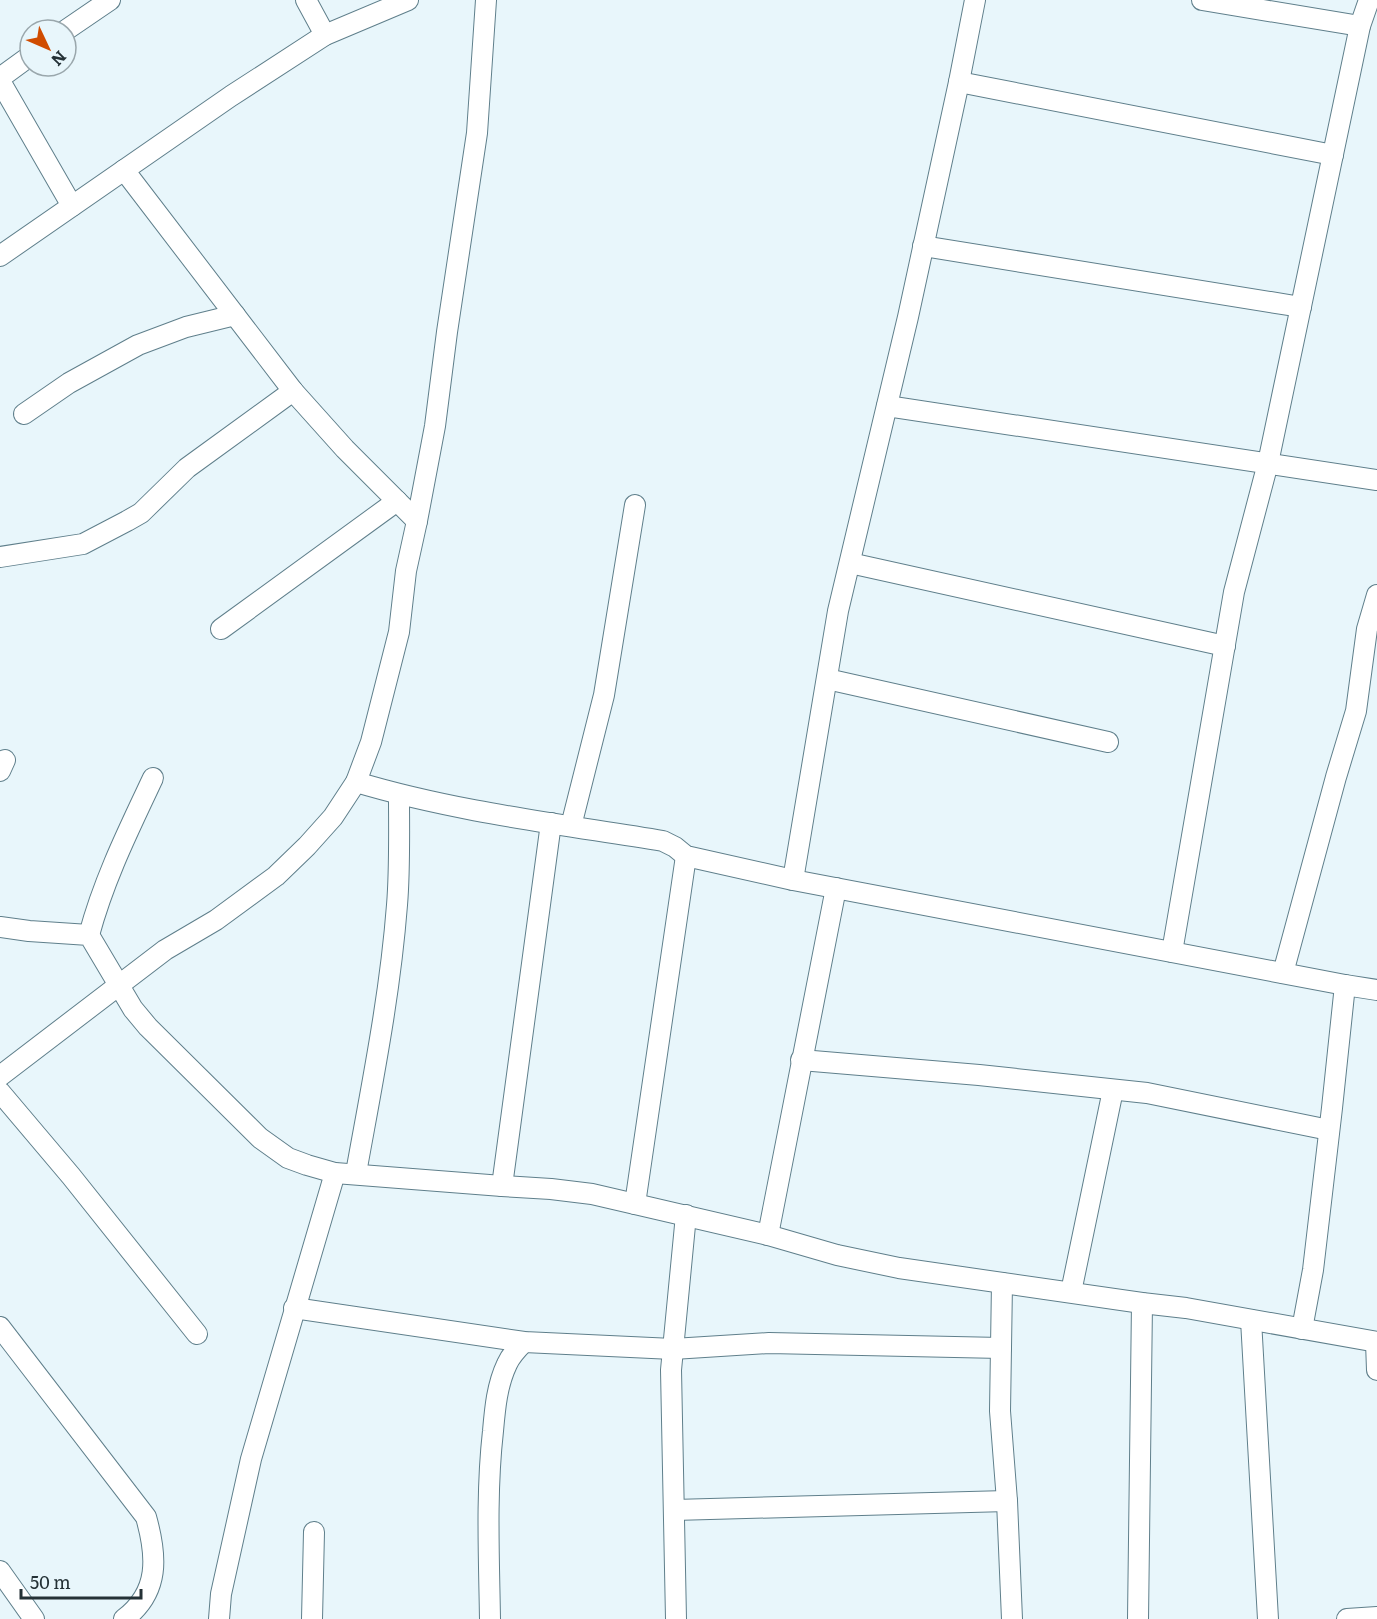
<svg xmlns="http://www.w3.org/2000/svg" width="1377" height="1619" font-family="Literata,serif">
  <rect width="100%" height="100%" fill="#e8f6fb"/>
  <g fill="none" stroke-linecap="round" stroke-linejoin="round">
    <defs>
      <g id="minor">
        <path d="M306 0 325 35"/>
        <path d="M1202 0 1360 26"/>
        <path d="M66 30 110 0"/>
        <path d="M0 78 30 56"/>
        <path d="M0 81 72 206"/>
        <path d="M959 82 1333 155"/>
        <path d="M124 170 293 391 345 449 417 521"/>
        <path d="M923 246 1301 307"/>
        <path d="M0 256 231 96 325 35 408 0"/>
        <path d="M887 406 1377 480"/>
        <path d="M24 414 69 383 138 345 186 327 235 315"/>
        <path d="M0 557 83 544 127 521 141 513 187 468 293 391"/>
        <path d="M850 563 1225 646"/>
        <path d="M221 629 397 501"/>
        <path d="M827 679 1108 742"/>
        <path d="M0 771 5 760"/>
        <path d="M356 782C456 812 560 824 663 841L675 847 686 856 793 880 1345 985 1377 990"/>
        <path d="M571 826 604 695 635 505"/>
        <path d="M793 880 838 611 908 317 959 82 975 0"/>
        <path d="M0 927 29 931 89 935 133 1009 148 1027 260 1138 288 1158 307 1165 335 1173 502 1186 551 1189 592 1194 768 1235 837 1255 899 1268 1142 1303 1186 1308 1377 1342"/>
        <path d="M89 935C104 879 129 829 153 778"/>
        <path d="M1172 952 1234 592 1268 463 1360 26 1369 0"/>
        <path d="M1283 973 1336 777 1356 711 1367 629 1377 595"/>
        <path d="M801 1060 979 1075 1147 1093 1329 1130"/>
        <path d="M0 1076 165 950 216 920 276 876 307 846 333 817 356 782 371 742 399 632 406 571 417 521 435 426 447 332 477 133 486 0"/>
        <path d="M0 1092 71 1176 197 1334"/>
        <path d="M356 1173C372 1084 390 996 397 905 400 869 399 832 399 795"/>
        <path d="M502 1186 551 823"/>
        <path d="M635 1204 686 856"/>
        <path d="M768 1235 836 888"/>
        <path d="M1002 1283 1000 1411 1007 1501 1012 1619"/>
        <path d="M1071 1292 1113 1090"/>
        <path d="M294 1308 524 1342 673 1349 769 1343 1001 1348"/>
        <path d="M1251 1320 1268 1619"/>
        <path d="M0 1327 146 1517C157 1556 160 1592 124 1619"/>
        <path d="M1302 1329 1313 1270 1332 1108 1345 985"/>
        <path d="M1376 1342 1377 1370"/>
        <path d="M674 1510 1007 1501"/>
        <path d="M0 1571 34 1619"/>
        <path d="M219 1619 221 1594 251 1459 335 1173"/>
        <path d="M312 1619 314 1532"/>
        <path d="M490 1619C489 1556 486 1493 493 1431 495 1408 497 1385 507 1364 511 1355 517 1349 524 1342"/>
        <path d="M676 1619 671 1370 686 1215"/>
        <path d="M1138 1619 1142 1303"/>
        <path d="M1347 1619 1377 1617"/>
      </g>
    </defs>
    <!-- minor casing -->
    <use href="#minor" stroke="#5f7f8b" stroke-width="22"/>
    <!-- minor -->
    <use href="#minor" stroke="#fff" stroke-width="20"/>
  </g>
  <!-- north arrow -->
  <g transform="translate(48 48) rotate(134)"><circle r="28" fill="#e8f6fb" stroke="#9aa7ac" stroke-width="1.5"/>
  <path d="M0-4.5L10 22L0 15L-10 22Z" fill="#d04c00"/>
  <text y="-9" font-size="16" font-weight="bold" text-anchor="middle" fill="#243136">N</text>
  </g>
  <!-- scale -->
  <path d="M21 1589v9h120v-9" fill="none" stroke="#243136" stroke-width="3"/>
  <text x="30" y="1589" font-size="18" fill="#243136" stroke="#e8f6fb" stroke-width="4.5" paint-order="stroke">50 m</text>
</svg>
